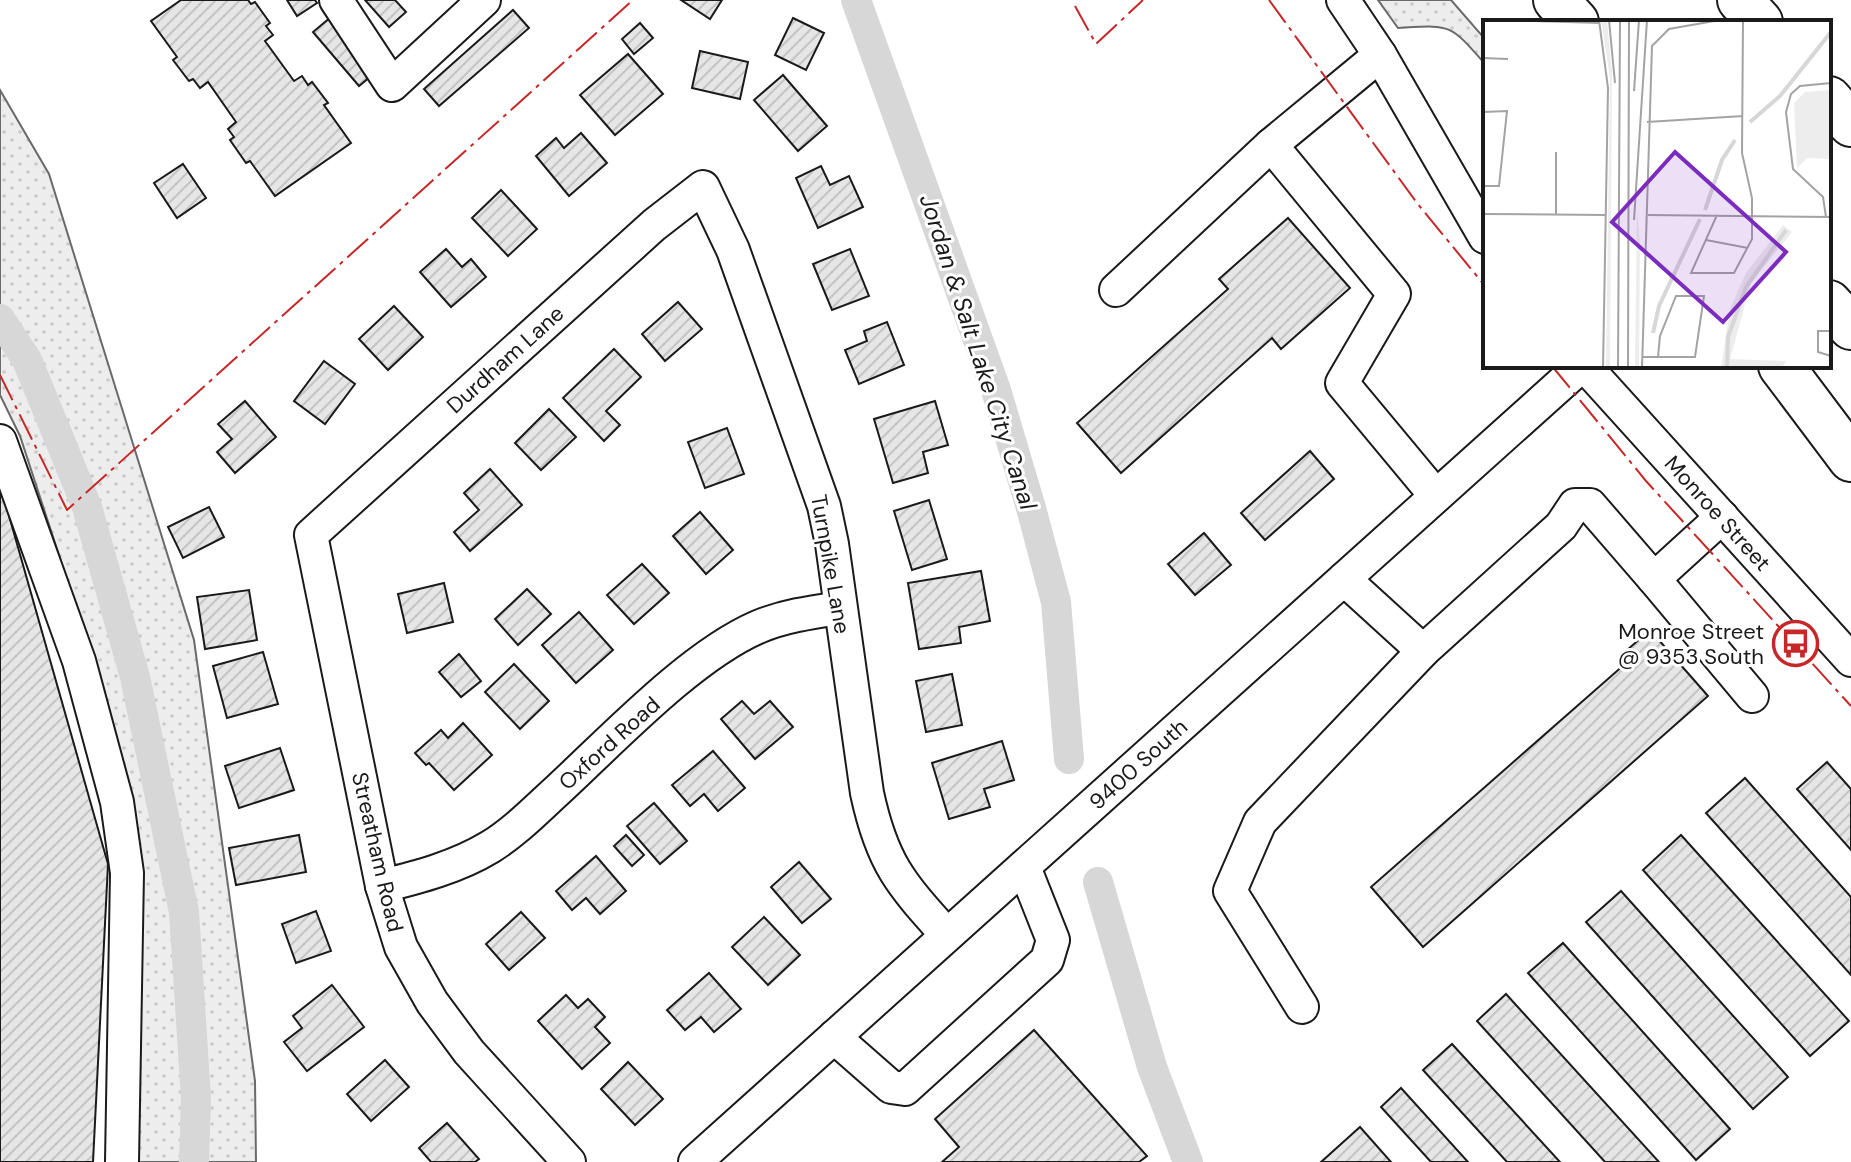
<svg xmlns="http://www.w3.org/2000/svg" width="1851" height="1162" font-family="'DM Sans',sans-serif">
  <defs>
    <pattern id="grass-dots" width="8" height="8" patternUnits="userSpaceOnUse" patternTransform="scale(2)"><rect width="8" height="8" fill="#ededed"/><path d="M2 2h.1M6 6h.1" fill="none" stroke="#cbcbcb" stroke-width="1.8" stroke-linecap="round"/></pattern>
    <pattern id="building-hatch" width="6" height="6" patternUnits="userSpaceOnUse" patternTransform="scale(2)"><rect width="6" height="6" fill="#e6e6e6"/><path d="M-1 1l2-2M0 6l6-6M5 7l2-2" fill="none" stroke="#c5c5c5"/></pattern>
  </defs>
  <rect width="100%" height="100%" fill="#fff"/>
  <!-- grass -->
  <g fill="url(#grass-dots)" stroke="#6a6a6a" stroke-width="2">
    <path d="M1378 0H1451L1485 39V64C1449 23 1452 25 1398 28Z"/>
    <path d="M0 90 49 174 194 640 255 1081 256 1162H131L135 819 72 595 20 436 0 395Z"/>
  </g>
  <g fill="none" stroke-linecap="round" stroke-linejoin="round">
    <!-- canal -->
    <g stroke="#d7d7d7" stroke-width="30">
      <path d="M856 0 996 390 1031 508 1056 602 1069 759"/>
      <path d="M0 319 27 360 87 507 135 677 184 912 196 1098 194 1162"/>
      <path d="M1098 882 1152 1067 1188 1162"/>
    </g>
  </g>
  <!-- building -->
  <g fill="url(#building-hatch)" stroke="#1a1a1a" stroke-width="2">
    <path d="M181 0H248L251 4 255 2 270 23 266 26 273 35 265 41 294 81 302 76 308 85 312 82 328 103 324 105 351 143 275 196 250 161 246 163 230 140 234 137 228 129 236 122 208 82 200 88 193 79 189 81 173 60 177 57 151 21Z"/>
    <path d="M287 0H315L317 3 297 16Z"/>
    <path d="M365 0H395L406 12 389 27Z"/>
    <path d="M681 0H722L710 19Z"/>
    <path d="M513 10 529 28 439 106 424 89Z"/>
    <path d="M331 17 377 71 359 86 313 32Z"/>
    <path d="M793 18 824 33 806 70 775 55Z"/>
    <path d="M640 23 653 38 634 54 622 39Z"/>
    <path d="M700 51 748 62 740 99 692 88Z"/>
    <path d="M628 54 663 94 615 135 580 95Z"/>
    <path d="M783 75 827 126 798 151 754 100Z"/>
    <path d="M581 133 607 163 569 196 536 156 556 138 564 148Z"/>
    <path d="M183 164 206 198 177 218 154 183Z"/>
    <path d="M821 166 830 185 849 176 863 207 818 228 796 178Z"/>
    <path d="M501 190 537 229 508 256 472 218Z"/>
    <path d="M1288 218 1350 288 1281 349 1272 338 1121 473 1077 423 1228 289 1219 279Z"/>
    <path d="M446 249 462 267 471 259 486 277 451 307 420 272Z"/>
    <path d="M850 249 869 296 832 310 813 264Z"/>
    <path d="M678 302 702 329 665 361 642 334Z"/>
    <path d="M394 306 423 337 388 370 359 339Z"/>
    <path d="M887 322 904 365 859 384 845 350 867 341 864 331Z"/>
    <path d="M614 349 641 377 606 411 620 425 604 441 563 398Z"/>
    <path d="M324 361 355 384 325 424 294 401Z"/>
    <path d="M245 401 276 437 235 473 217 452 232 439 218 424Z"/>
    <path d="M935 401 948 445 923 452 928 473 893 483 874 419Z"/>
    <path d="M549 409 576 437 541 470 515 443Z"/>
    <path d="M727 428 744 474 705 488 688 442Z"/>
    <path d="M1310 451 1334 479 1265 540 1241 513Z"/>
    <path d="M490 469 522 505 470 551 454 532 479 510 464 493Z"/>
    <path d="M0 484 108 864 93 1162H0Z"/>
    <path d="M929 500 947 559 912 570 894 511Z"/>
    <path d="M209 507 224 537 183 558 168 527Z"/>
    <path d="M700 512 733 550 706 574 673 536Z"/>
    <path d="M1204 533 1231 565 1195 595 1168 564Z"/>
    <path d="M642 564 669 593 634 624 607 595Z"/>
    <path d="M981 571 990 621 959 627 961 643 919 649 908 583Z"/>
    <path d="M444 583 453 622 407 633 398 594Z"/>
    <path d="M527 589 551 614 518 645 495 619Z"/>
    <path d="M249 590 257 640 205 649 197 597Z"/>
    <path d="M579 612 613 650 576 683 542 645Z"/>
    <path d="M1650 630 1708 696 1423 947 1371 887 1633 657 1627 650Z"/>
    <path d="M263 652 278 704 227 718 213 666Z"/>
    <path d="M459 654 481 681 461 697 439 672Z"/>
    <path d="M514 664 549 701 520 729 485 692Z"/>
    <path d="M952 674 962 725 926 732 916 681Z"/>
    <path d="M742 701 754 714 770 701 793 727 755 759 721 719Z"/>
    <path d="M463 723 492 755 454 790 429 763 426 765 415 753 441 730 448 738Z"/>
    <path d="M1002 741 1014 780 984 789 990 807 949 819 932 763Z"/>
    <path d="M280 748 294 790 239 808 225 766Z"/>
    <path d="M713 751 745 788 718 811 704 794 690 806 672 785Z"/>
    <path d="M1827 762 1851 789V850L1797 789Z"/>
    <path d="M1745 778 1851 897V975L1706 813Z"/>
    <path d="M654 803 687 841 660 864 627 826Z"/>
    <path d="M299 835 306 872 236 885 229 848Z"/>
    <path d="M626 835 644 855 632 866 614 846Z"/>
    <path d="M1681 835 1849 1021 1810 1056 1643 870Z"/>
    <path d="M596 856 626 891 600 914 586 898 572 910 556 891Z"/>
    <path d="M799 862 831 899 802 923 771 887Z"/>
    <path d="M1621 891 1788 1077 1753 1109 1586 922Z"/>
    <path d="M316 911 331 951 296 963 282 924Z"/>
    <path d="M521 912 545 938 509 970 486 944Z"/>
    <path d="M764 917 800 955 768 985 732 947Z"/>
    <path d="M1563 943 1730 1129 1696 1160 1528 973Z"/>
    <path d="M709 973 741 1009 714 1032 701 1017 685 1030 667 1010Z"/>
    <path d="M332 985 364 1027 307 1071 284 1042 302 1028 293 1016Z"/>
    <path d="M1506 994 1659 1162H1605L1477 1021Z"/>
    <path d="M566 995 578 1008 588 999 605 1017 595 1027 610 1043 582 1069 538 1021Z"/>
    <path d="M1034 1030 1147 1156 1139 1162H942L959 1147 935 1119Z"/>
    <path d="M1452 1044 1560 1162H1507L1423 1070Z"/>
    <path d="M385 1060 409 1087 371 1121 347 1094Z"/>
    <path d="M628 1062 663 1099 635 1125 601 1089Z"/>
    <path d="M1401 1088 1468 1162H1431L1381 1107Z"/>
    <path d="M447 1123 479 1159 475 1162H431L419 1148Z"/>
    <path d="M1360 1127 1391 1162H1321Z"/>
  </g>
  <g fill="none" stroke-linecap="round" stroke-linejoin="round">
    <defs>
      <g id="minor">
        <path d="M336 0 392 85 484 0"/>
        <path d="M1343 0 1380 55 1485 237"/>
        <path d="M1380 55 1271 145 1394 294 1342 383 1436 496"/>
        <path d="M1116 290 1271 145"/>
        <path d="M1585 366 1851 660"/>
        <path d="M0 441 79 661 117 802 127 873 122 1162"/>
        <path d="M1722 517 1654 579 1752 696"/>
        <path d="M1344 579 1423 651 1561 526 1575 505H1590L1654 579"/>
        <path d="M382 886C419 877 457 867 490 847 516 831 538 808 560 788 614 738 691 656 758 627 784 616 813 612 840 608"/>
        <path d="M1302 1007 1230 891 1260 822 1423 651"/>
        <path d="M834 1037 891 1087 905 1089 1047 960 1053 940 1024 867"/>
        <path d="M569 1162 469 1052 432 1002 401 947 382 886 311 535 654 225 703 187 733 250 824 506 832 544 867 793C882 863 900 883 947 935"/>
        <path d="M695 1162 1581 366"/>
      </g>
      <g id="highway">
        <path d="M1556 0 1576 22"/>
        <path d="M1740 0 1760 22"/>
        <path d="M1829 99 1851 124"/>
        <path d="M1829 303 1851 327"/>
        <path d="M1781 366 1851 459"/>
      </g>
    </defs>
    <!-- minor casing -->
    <use href="#minor" stroke="#1a1a1a" stroke-width="36"/>
    <!-- highway casing -->
    <use href="#highway" stroke="#1a1a1a" stroke-width="48"/>
    <!-- minor -->
    <use href="#minor" stroke="#fff" stroke-width="32"/>
    <!-- highway -->
    <use href="#highway" stroke="#fff" stroke-width="44"/>
    <!-- power -->
    <g stroke="#c62828" stroke-width="2" stroke-dasharray="28 6 4 6" stroke-linecap="butt">
      <path d="M1269 0 1417 203 1485 286"/>
      <path d="M1075 6 1096 44 1143 0"/>
      <path d="M1552 366 1646 481 1851 706"/>
      <path d="M0 375 67 510 633 0"/>
    </g>
  </g>
  <!-- icons -->
  <defs>
    <symbol id="bus-ring" viewBox="-11 -11 22 22"><circle r="9.5" fill="#fff" stroke="#c62828" stroke-width="1.5"/><path d="M-5-6H5V4H4V6H2V4H-2V6H-4V4H-5ZM-3.5-4V0h7V-4ZM-3.5 1.2v1.5H-2V1.2ZM2 1.2v1.5H3.5V1.2Z" fill="#c62828"/></symbol>
  </defs>
  <g fill-rule="evenodd">
    <use href="#bus-ring" x="1770" y="618" width="51" height="51"/>
  </g>
  <g text-anchor="middle" stroke-width="6" stroke-linejoin="round" paint-order="stroke">
    <!-- street labels -->
    <g font-size="22" fill="#1a1a1a" stroke="#fff">
      <text transform="translate(505 359) rotate(-42)" y="8">Durdham Lane</text>
      <text transform="translate(1718 513) rotate(48)" y="8">Monroe Street</text>
      <text transform="translate(831 564) rotate(80)" y="8">Turnpike Lane</text>
      <text transform="translate(609 743) rotate(-42)" y="8">Oxford Road</text>
      <text transform="translate(1138 764) rotate(-42)" y="8">9400 South</text>
      <text transform="translate(378 852) rotate(77)" y="8">Streatham Road</text>
    </g>
    <!-- poi labels -->
    <g font-size="22" fill="#1a1a1a" stroke="#fff" text-anchor="end">
      <text x="1764" y="639">Monroe Street<tspan x="1764" dy="25">@ 9353 South</tspan></text>
    </g>
    <!-- water labels -->
    <g font-size="24" font-style="italic" fill="#1a1a1a" stroke="#fff">
      <text transform="translate(978 352) rotate(72)" y="8">Jordan &amp; Salt Lake City Canal</text>
    </g>
  </g>
  <!-- overview -->
  <g transform="translate(1483 20)">
    <rect width="348" height="348" fill="#fff"/>
    <path d="M118 0H124L129 52 127 348H123L127 58ZM154 190 157 225 156 348H152ZM300 205 309 212 268 263 247 339 303 341 299 348H238L247 289 263 253Z" fill="#ededed"/>
    <path d="M348 70V139L324 138 314 148 311 83 322 72Z" fill="#ededed"/>
    <path fill="none" stroke="#d7d7d7" stroke-width="4" d="M267 102 297 76 348 12M222 190 239 140 252 120M170 313 176 286 217 199M244 348 245 317 263 267 303 210"/>
    <path fill="none" stroke="#a3a3a3" stroke-width="2" d="M15 0 117 3M116 0 125 68 120 348M126 0 132 63M0 38 25 39M151 71 156 0M0 92 24 91 16 166H0M164 102 260 96M73 132V195M0 194 123 195M165 195 348 197M234 195 208 253H251L269 219V178L259 133 260 0M343 197 340 177 310 149 303 92 308 74 317 66 348 63M151 200 164 0M223 220 265 228M348 311H335V332L348 336M160 337H212L221 276H193L177 316 175 337M135 348 137 0M145 348 146 0M159 348 169 26 186 9 237 0"/>
    <path fill="#7b2cbf" fill-opacity="0.15" stroke="#7b2cbf" stroke-width="4" d="M192 132 303 232 240 302 129 202Z"/>
    <rect width="348" height="348" fill="none" stroke="#1a1a1a" stroke-width="4"/>
  </g>
</svg>
